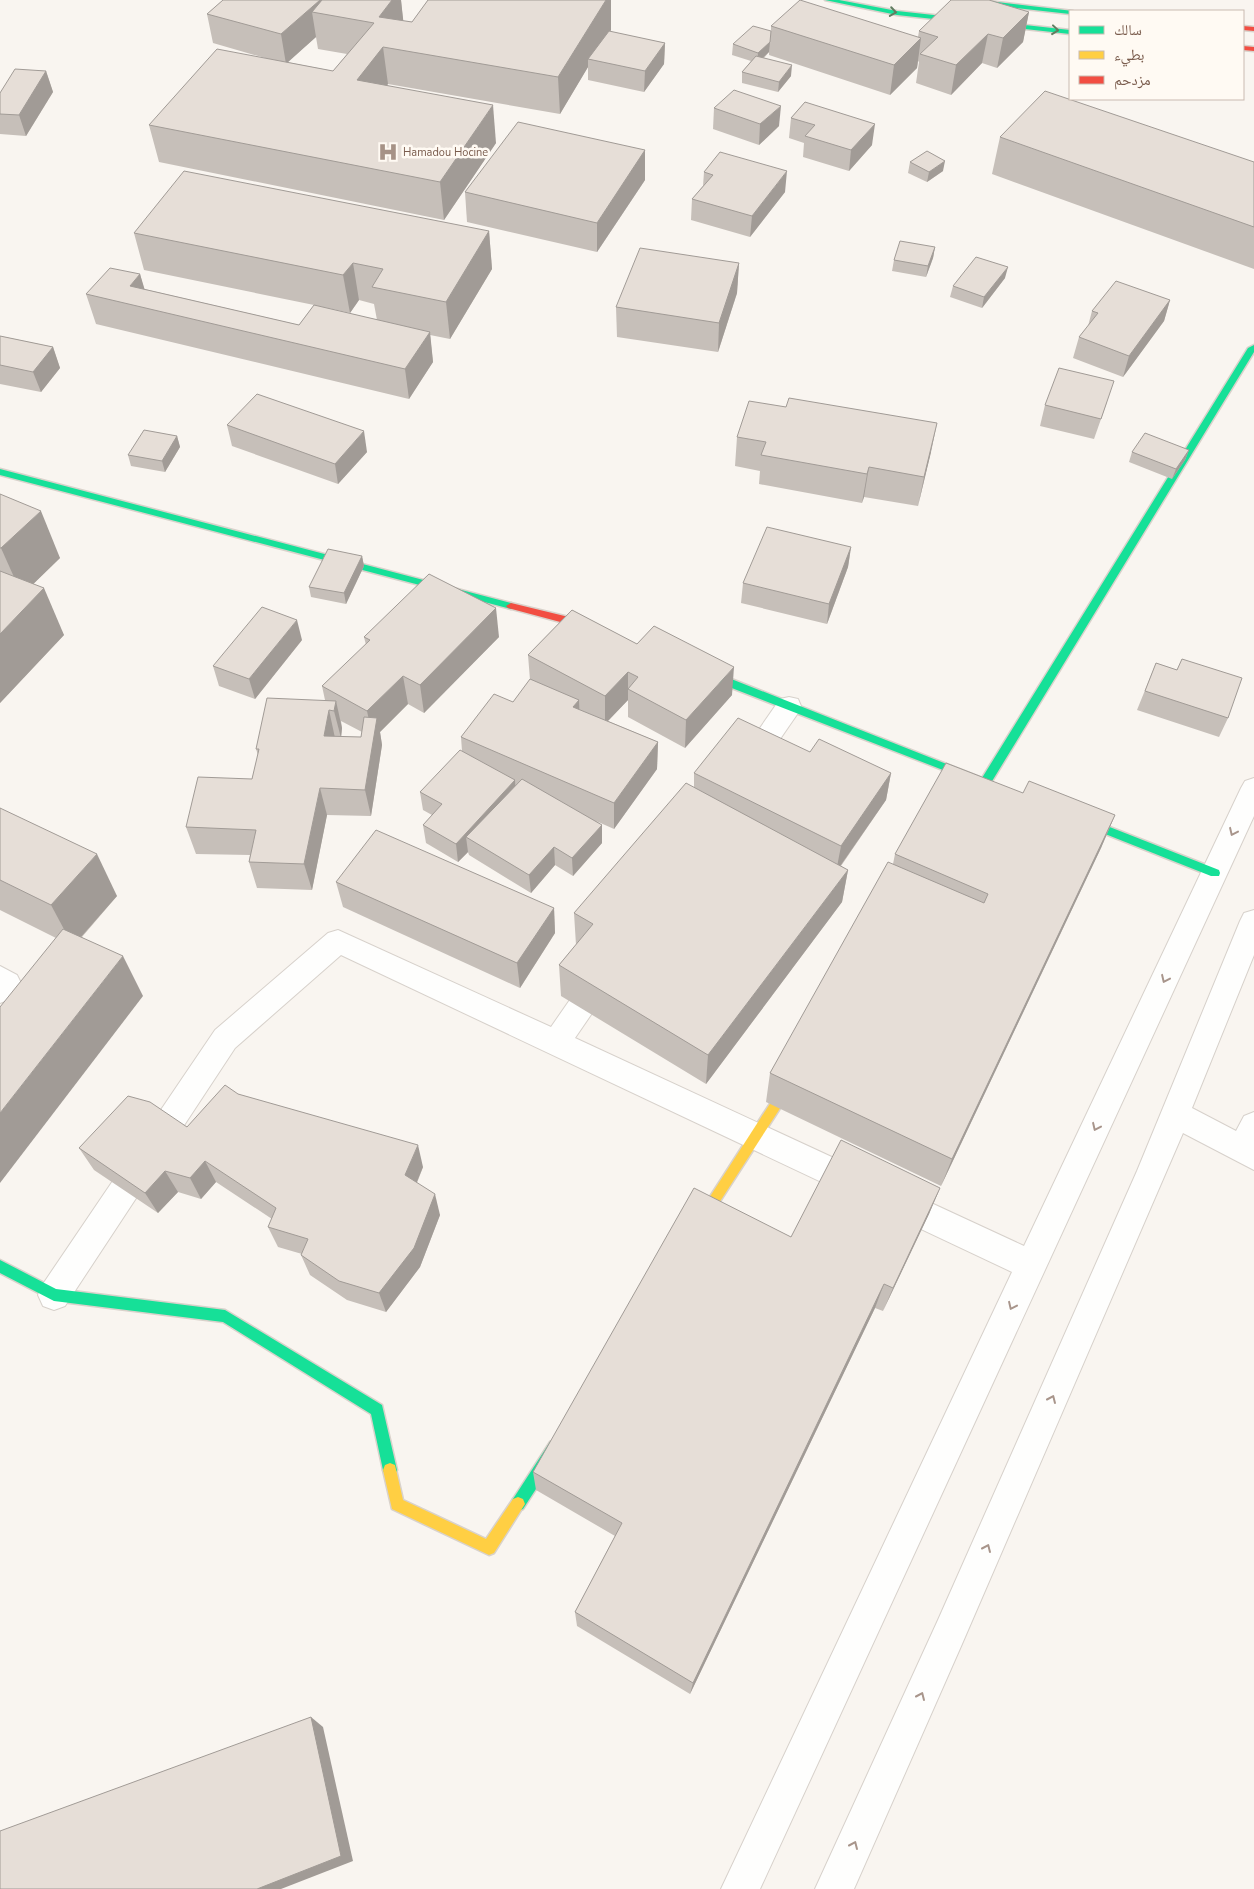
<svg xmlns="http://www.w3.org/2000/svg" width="1254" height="1889" font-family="'Nunito Sans','Noto Naskh Arabic',sans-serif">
  <rect width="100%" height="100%" fill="#f9f5f0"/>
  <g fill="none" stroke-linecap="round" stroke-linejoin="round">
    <defs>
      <g id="street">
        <path d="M789 697 798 699 801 706 798 713 758 771 749 774 740 771 736 764 740 757 780 699Z"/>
        <path d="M1254 778V816L760 1889H721L1012 1272 341 955 235 1048 65 1306 54 1310 43 1306 38 1295 43 1284 215 1030 328 933 338 930 551 1027 592 968 602 964 612 968 616 976 612 984 575 1038 1024 1246 1241 788 1245 781Z"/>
        <path d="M1254 910V955L1192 1108 1236 1131 1244 1116 1254 1112V1170L1183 1133 962 1644 854 1889H815L938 1620 1137 1171 1240 921 1244 913Z"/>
        <path d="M0 966 17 975 21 983 10 999 0 1003Z"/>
      </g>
      <g id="fast">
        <path d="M825 0H839L897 11 1070 30V34L897 15Z"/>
        <path d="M958 0H980L1073 11H1070V14L961 2Z"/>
        <path d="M1254 345V352L972 814H964L963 811 979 784 693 673 692 670 693 667H701L982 778 1248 348Z"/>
        <path d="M0 469 511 603 516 606 511 609 0 475Z"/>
        <path d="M1074 813 1219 870 1220 873 1219 876H1211L1070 820 1069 817Z"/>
        <path d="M0 1260 56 1289 225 1310 382 1405 397 1470 395 1475 390 1477 385 1475 383 1470 371 1414 223 1322 54 1301 0 1273Z"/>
        <path d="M555 1440 560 1442 562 1447 560 1452 523 1509 518 1511 513 1509 511 1504 513 1499 550 1442Z"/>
      </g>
      <g id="slow">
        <path d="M795 1070 799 1071 801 1075 799 1079 699 1234 695 1236 691 1234 689 1230 691 1226 791 1071Z"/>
        <path d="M390 1463 395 1465 403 1500 486 1539 513 1499 518 1497 523 1499 525 1504 494 1553 489 1555 392 1509 383 1470 385 1465Z"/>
      </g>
      <g id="jam">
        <path d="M1243 26 1254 27V31L1243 30Z"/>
        <path d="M1243 46 1254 47V51L1243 50Z"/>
        <path d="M511 603 581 620 602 628 604 631 599 635 579 627 508 608 506 606Z"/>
      </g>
    </defs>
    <!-- street casing -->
    <use href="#street" stroke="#d7d1cb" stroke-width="2"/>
    <!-- fast casing -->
    <use href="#fast" stroke="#d9d2cb" stroke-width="3"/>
    <!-- slow casing -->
    <use href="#slow" stroke="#d9d2cb" stroke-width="3"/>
    <!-- jam casing -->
    <use href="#jam" stroke="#d9d2cb" stroke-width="3"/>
    <!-- street -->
    <use href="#street" fill="#fefefd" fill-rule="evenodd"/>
    <!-- fast -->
    <use href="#fast" fill="#16e098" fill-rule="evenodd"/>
    <!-- slow -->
    <use href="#slow" fill="#ffcf43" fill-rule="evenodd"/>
    <!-- jam -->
    <use href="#jam" fill="#f24e42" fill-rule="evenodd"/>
  </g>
  <!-- wall -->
  <g fill="#c6bfb9" fill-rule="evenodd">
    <path d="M223 0H401L403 21 412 22 428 0H611V30L610 32 665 43 664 64 644 92 588 80V67L560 114 388 84 387 85 496 143 444 220 159 162 149 125 272 60 213 43 207 14ZM316 37 318 49 347 54 333 71 287 62Z"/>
    <path d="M1029 12 1023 42 997 68 982 63 951 95 916 83 919 62 918 61 917 68 890 95 769 55V52L764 58 791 76 778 92 742 83V72L751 61 732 55 733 44 771 31V26L918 37 919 31Z"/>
    <path d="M46 71 53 92 26 136 0 134V93Z"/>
    <path d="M805 102 872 145 849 171 803 157 804 143 789 138 791 118Z"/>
    <path d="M714 108 779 126 759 145 713 129Z"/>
    <path d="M1000 137 1254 162V269L992 174Z"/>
    <path d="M645 150V180L597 252 467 222 465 192Z"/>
    <path d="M910 162 943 171 927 182 908 173Z"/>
    <path d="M704 172 785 192 750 237 691 220 692 199 703 186Z"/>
    <path d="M489 231 492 269 450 339 430 335 433 362 409 399 96 324 86 294 140 274 144 289 299 325 314 305 144 270 134 233ZM359 300 374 304 377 320 319 306 350 313Z"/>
    <path d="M935 247 933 258 926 277 892 271 894 260Z"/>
    <path d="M739 263 737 293 718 352 617 337 616 307Z"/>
    <path d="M1005 278 982 308 950 297 953 286Z"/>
    <path d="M1170 300 1164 321 1123 377 1073 358 1079 337 1088 326 1092 311Z"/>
    <path d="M0 336 53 347 60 368 41 392 0 384Z"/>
    <path d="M1107 402 1094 439 1040 426 1045 405Z"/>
    <path d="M227 425 367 452 338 484 232 446Z"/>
    <path d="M177 436 180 447 165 472 131 466 128 455Z"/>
    <path d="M737 437 931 452 918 506 864 497 862 503 759 484 760 471 735 466Z"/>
    <path d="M1189 450 1185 460 1172 479 1129 462 1132 452Z"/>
    <path d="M0 494 60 558 33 584 64 635 0 703Z"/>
    <path d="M851 547 848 567 827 624 741 603 743 583Z"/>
    <path d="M362 556 364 566 346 604 311 597 309 587Z"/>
    <path d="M572 610 732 695 685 748 628 717V700L608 721 658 742 657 769 614 829 596 821 602 825V843L573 876 555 865 531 893 469 855 468 852 458 862 426 843 423 825 432 815 423 810 420 792 462 751 461 737 513 702 530 680 528 655Z"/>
    <path d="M364 637H499L424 713 408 704 380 732 382 745 371 816 327 815 312 890 257 888 249 862 250 855 196 854 186 827 252 779 258 755 256 749 325 700 322 686 366 645ZM341 721 362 732 361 737H341L342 728Z"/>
    <path d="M302 640 255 699 219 686 213 666Z"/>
    <path d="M1182 659 1228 718 1219 737 1137 710 1156 663 1177 670Z"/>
    <path d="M810 752 891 773 886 800 841 866 848 870 842 902 706 1084 561 996 559 965 576 945 574 913 694 787V773Z"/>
    <path d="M1023 793 1115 815 1101 848 941 1186 766 1102 770 1073 893 864 895 854Z"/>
    <path d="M0 808 117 896 82 937 143 996 56 938 0 910Z"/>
    <path d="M336 882 554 908 555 933 520 988 343 907Z"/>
    <path d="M238 1094 423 1167 417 1183 440 1215 420 1267 386 1312 347 1300 310 1275 301 1255 302 1254 278 1247 268 1227 272 1219 216 1182 201 1199 178 1192 158 1213 94 1170 79 1148 187 1127Z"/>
    <path d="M940 1188 929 1214 883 1311 875 1308 690 1694 577 1626 575 1612 615 1536 536 1490 533 1472 791 1237Z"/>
  </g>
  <!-- shaded-wall -->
  <g fill="#a19b96">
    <path d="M320 0H336L312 12 316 37 286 64 281 34Z"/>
    <path d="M392 0H401L404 27 383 47 388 84 362 117 357 80 379 17Z"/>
    <path d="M606 0H611V30L593 60 588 59V67L560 114 558 77Z"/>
    <path d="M1029 12 1023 42 997 68 1003 38Z"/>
    <path d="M988 34 982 63 951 95 956 65Z"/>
    <path d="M921 38 917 68 890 95 894 65Z"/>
    <path d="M770 42 769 52 757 63 758 53Z"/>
    <path d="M665 43 664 64 644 92 645 71Z"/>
    <path d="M792 65 791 76 778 92 779 82Z"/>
    <path d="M46 71 53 92 26 136 19 115Z"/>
    <path d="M493 105 496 143 444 220 440 182Z"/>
    <path d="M781 106 779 126 759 145 760 124Z"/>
    <path d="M875 124 872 145 849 171 851 150Z"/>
    <path d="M645 150V180L597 252V223Z"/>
    <path d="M945 161 943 171 927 182 929 172Z"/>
    <path d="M787 171 785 192 750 237 752 216Z"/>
    <path d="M489 231 492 269 450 339 446 302Z"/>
    <path d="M935 247 933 258 926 277 928 266Z"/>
    <path d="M353 263 359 300 350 313 343 275Z"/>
    <path d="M739 263 737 293 718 352 719 323Z"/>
    <path d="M1008 267 1005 278 982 308 984 297Z"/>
    <path d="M140 274 149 304 130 286Z"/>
    <path d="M1170 300 1164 321 1123 377 1129 356Z"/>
    <path d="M430 332 433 362 409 399 405 369Z"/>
    <path d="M53 347 60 368 41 392 33 372Z"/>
    <path d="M937 423 931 452 918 506 924 477Z"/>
    <path d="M364 431 367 452 338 484 335 464Z"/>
    <path d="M177 436 180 447 165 472 162 461Z"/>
    <path d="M1189 450 1185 460 1172 479 1176 469Z"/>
    <path d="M869 467 864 497 862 503 867 474Z"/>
    <path d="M41 511 60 558 22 595 1 548Z"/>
    <path d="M851 547 848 567 827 624 829 604Z"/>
    <path d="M362 556 364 566 346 604 344 593Z"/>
    <path d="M44 588 64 635 0 703V634Z"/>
    <path d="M496 608 499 637 424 713 420 685Z"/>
    <path d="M297 620 302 640 255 699 249 679Z"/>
    <path d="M734 667 732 695 685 748 686 720Z"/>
    <path d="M628 672V700L605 724V696Z"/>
    <path d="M403 676 408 704 380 732 382 745 371 816 365 790 373 739 367 711Z"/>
    <path d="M579 700 580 727 573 707Z"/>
    <path d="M336 701 342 728 341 738 334 711Z"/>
    <path d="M329 710 335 738 324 736Z"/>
    <path d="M658 742 657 769 614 829V803Z"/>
    <path d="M891 773 886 800 836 872 841 846Z"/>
    <path d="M515 780 516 799 466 837 468 852 458 862 456 844Z"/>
    <path d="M320 788 327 815 312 890 304 864Z"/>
    <path d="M1115 815 1101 848 941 1186 952 1159Z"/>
    <path d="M602 825V843L573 876 572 858Z"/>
    <path d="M554 847 555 865 531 893 529 875Z"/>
    <path d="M97 854 117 896 73 946 51 905Z"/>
    <path d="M848 870 842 902 706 1084 708 1055Z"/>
    <path d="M554 908 555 933 520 988 517 963Z"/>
    <path d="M123 956 143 996 0 1183V1113Z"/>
    <path d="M418 1145 423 1167 411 1196 405 1175Z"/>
    <path d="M205 1161 216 1182 201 1199 190 1178Z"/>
    <path d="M165 1171 178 1192 158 1213 145 1193Z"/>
    <path d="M940 1188 929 1214 883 1311 893 1288Z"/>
    <path d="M435 1194 440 1215 420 1267 386 1312 379 1293Z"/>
    <path d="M884 1284 875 1308 690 1694 693 1683Z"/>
    <path d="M311 1717 323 1727 353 1861 281 1889H257Z"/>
  </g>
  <!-- building -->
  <g fill="#e6ded7" stroke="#a19b96">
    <path d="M223 0H320L281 34 207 14Z"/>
    <path d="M322 0H392L379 17 412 22 428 0H606L558 77 383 47 357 80 493 105 440 182 149 125 217 49 333 71 374 23 312 12Z"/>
    <path d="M800 0 921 38 894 65 771 26Z"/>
    <path d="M951 0H989L1029 12 1003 38 988 34 956 65 920 54 938 37 919 31Z"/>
    <path d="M753 26 771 31 770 42 758 53 733 44Z"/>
    <path d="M609 31 665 43 645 71 588 59Z"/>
    <path d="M756 56 792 65 779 82 742 72Z"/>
    <path d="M15 69 46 71 19 115 0 114V93Z"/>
    <path d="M734 90 781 106 760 124 714 108Z"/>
    <path d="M1045 91 1254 162V227L1000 137Z"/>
    <path d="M805 102 875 124 851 150 805 136 815 125 791 118Z"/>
    <path d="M518 122 645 150 597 223 465 192Z"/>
    <path d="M927 151 945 161 929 172 910 162Z"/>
    <path d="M720 152 787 171 752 216 692 199 713 175 704 172Z"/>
    <path d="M184 171 489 231 446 302 372 287 383 269 353 263 343 275 134 233Z"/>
    <path d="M900 241 935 247 928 266 894 260Z"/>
    <path d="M640 248 739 263 719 323 616 307Z"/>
    <path d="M976 257 1008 267 984 297 953 286Z"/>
    <path d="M110 268 140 274 130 286 299 325 314 305 430 332 405 369 86 294Z"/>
    <path d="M1116 281 1170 300 1129 356 1079 337 1098 313 1092 311Z"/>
    <path d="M0 336 53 347 33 372 0 365Z"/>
    <path d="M1059 368 1114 381 1101 419 1045 405Z"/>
    <path d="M257 394 364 431 335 464 227 425Z"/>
    <path d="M789 398 937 423 924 477 869 467 867 474 761 455 766 442 737 437 749 401 786 407Z"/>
    <path d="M144 430 177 436 162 461 128 455Z"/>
    <path d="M1145 433 1189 450 1176 469 1132 452Z"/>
    <path d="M0 494 41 511 1 548H0Z"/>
    <path d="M767 527 851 547 829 604 743 583Z"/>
    <path d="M328 549 362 556 344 593 309 587Z"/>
    <path d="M0 571 44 588 0 634Z"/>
    <path d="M429 574 496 608 420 685 403 676 367 711 322 686 370 640 364 637Z"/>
    <path d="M262 607 297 620 249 679 213 666Z"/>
    <path d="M572 610 637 644 654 626 734 667 686 720 628 689 638 677 628 672 605 696 528 655Z"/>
    <path d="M1182 659 1242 678 1228 718 1145 691 1156 663 1177 670Z"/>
    <path d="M530 679 579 700 573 707 658 742 614 803 461 737 494 694 513 702Z"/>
    <path d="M267 698 336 701 334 711 329 710 324 736 361 737 364 717 377 718 365 790 320 788 304 864 249 862 256 830 186 827 198 777 252 779 259 749H256Z"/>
    <path d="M738 718 810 752 819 739 891 773 841 846 694 773Z"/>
    <path d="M460 750 515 780 456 844 423 825 442 804 420 792Z"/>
    <path d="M946 763 1023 793 1029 781 1115 815 952 1159 770 1073 888 862 984 903 988 894 895 854Z"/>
    <path d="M522 779 602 825 572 858 554 847 529 875 466 837Z"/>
    <path d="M686 783 848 870 708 1055 559 965 593 924 574 913Z"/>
    <path d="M0 808 97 854 51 905 0 880Z"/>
    <path d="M376 830 554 908 517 963 336 882Z"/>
    <path d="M63 929 123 956 0 1113V1007Z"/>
    <path d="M225 1085 238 1094 418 1145 405 1175 435 1194 414 1248 379 1293 339 1281 301 1255 308 1239 268 1227 276 1208 205 1161 190 1178 165 1171 145 1193 79 1148 128 1096 150 1102 187 1127Z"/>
    <path d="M841 1140 940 1188 893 1288 884 1284 693 1683 575 1612 622 1523 533 1472 694 1188 791 1237Z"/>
    <path d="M311 1717 341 1856 257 1889H0V1831Z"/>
  </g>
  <!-- one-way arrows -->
  <defs><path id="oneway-chevron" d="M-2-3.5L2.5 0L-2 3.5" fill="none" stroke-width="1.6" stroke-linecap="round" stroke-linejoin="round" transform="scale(1.25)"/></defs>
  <g stroke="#617d60">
    <use href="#oneway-chevron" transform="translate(893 12) rotate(9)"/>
    <use href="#oneway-chevron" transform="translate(1055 30) rotate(6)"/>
  </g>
  <g stroke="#a8958b">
    <use href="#oneway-chevron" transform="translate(1233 832) rotate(115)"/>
    <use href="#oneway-chevron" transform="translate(1165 979) rotate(115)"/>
    <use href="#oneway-chevron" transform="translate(1096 1127) rotate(115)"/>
    <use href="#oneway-chevron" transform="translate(1012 1306) rotate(115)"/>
    <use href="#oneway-chevron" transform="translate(1052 1399) rotate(-66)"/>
    <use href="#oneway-chevron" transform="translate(987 1548) rotate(-66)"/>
    <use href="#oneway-chevron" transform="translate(921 1696) rotate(-66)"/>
    <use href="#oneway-chevron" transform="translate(854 1845) rotate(-66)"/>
  </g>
  <!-- icons -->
  <defs>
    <symbol id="hospital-bare" viewBox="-9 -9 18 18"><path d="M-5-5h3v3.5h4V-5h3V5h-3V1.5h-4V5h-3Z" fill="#a69286" stroke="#fffaf3" stroke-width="2.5" paint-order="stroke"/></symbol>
  </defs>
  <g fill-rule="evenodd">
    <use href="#hospital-bare" x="374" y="138" width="28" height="28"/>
  </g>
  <g text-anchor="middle" stroke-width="5" stroke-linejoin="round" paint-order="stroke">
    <!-- far-poi labels -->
    <g font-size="11" fill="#7a5c4d" stroke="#fffaf3" text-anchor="start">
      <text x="403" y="156">Hamadou Hocine</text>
    </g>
  </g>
  <!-- legend -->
  <rect x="1069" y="10" width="175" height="90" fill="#fffaf3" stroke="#cabbb1"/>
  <rect x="1079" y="26" width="25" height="8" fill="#16e098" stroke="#cabbb1"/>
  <text x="1114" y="35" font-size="15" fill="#7a5c4d">سالك</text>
  <rect x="1079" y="51" width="25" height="8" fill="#ffcf43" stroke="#cabbb1"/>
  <text x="1114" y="60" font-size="15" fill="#7a5c4d">بطيء</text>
  <rect x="1079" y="76" width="25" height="8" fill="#f24e42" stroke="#cabbb1"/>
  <text x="1114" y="85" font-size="15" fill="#7a5c4d">مزدحم</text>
</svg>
